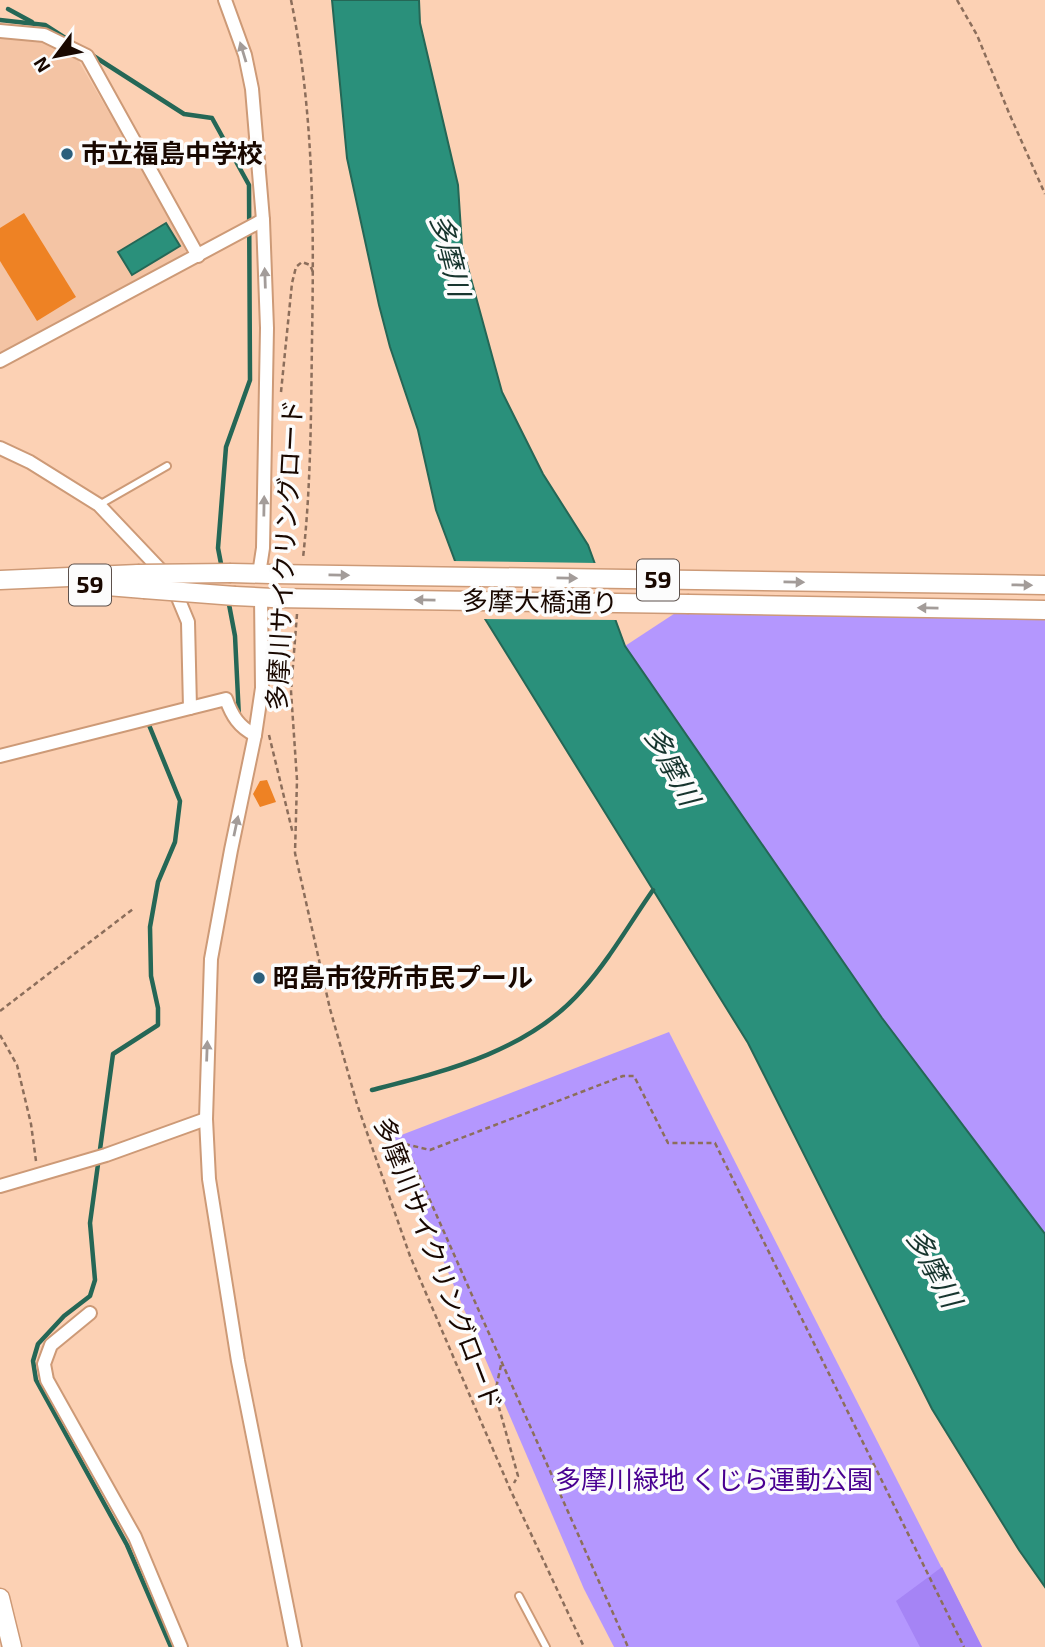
<svg xmlns="http://www.w3.org/2000/svg" width="1045" height="1647" font-family="'Exo 2','Noto Sans JP',sans-serif">
  <rect width="100%" height="100%" fill="#fcd1b4"/>
  <!-- built -->
  <path fill="#f4c4a4" d="M0 37 39 41 78 60 188 247 184 255 0 356Z"/>
  <!-- green -->
  <g fill="#b497fe">
    <path d="M689 604 1045 610V1234L882 1018 625 646Z"/>
    <path d="M669 1032 982 1647H614L584 1589 391 1139Z"/>
  </g>
  <!-- forest -->
  <path fill="#a584f5" d="M942 1567 982 1647H920L896 1601Z"/>
  <!-- water -->
  <g fill="#2a907b" stroke="#256756" stroke-width="2">
    <path d="M332 0H419L420 23 458 185 462 246 502 392 543 474 588 545 625 646 882 1018 1045 1234V1587L1019 1550 932 1409 748 1043 464 585 436 510 418 430 390 347 379 305 347 158Z"/>
    <path d="M166 223 180 246 132 275 118 252Z"/>
  </g>
  <!-- pier -->
  <path fill="#fcd1b4" d="M451 561 598 563 619 620 481 619 461 586Z"/>
  <g fill="none" stroke-linecap="round" stroke-linejoin="round">
    <!-- stream -->
    <g stroke="#256756" stroke-width="4.5">
      <path d="M8 9 32 22"/>
      <path d="M0 20 45 25 73 43"/>
      <path d="M92 55 184 114 212 118 249 185 250 380 226 447 218 548 222 569"/>
      <path d="M228 599 235 636 239 718"/>
      <path d="M149 725 180 801 175 842 158 882 150 927 151 976 158 1008V1025L113 1054 90 1223 95 1280 90 1296 64 1316 38 1344 33 1361 36 1380 127 1545 171 1647"/>
      <path d="M372 1090C446 1071 529 1051 582 990 609 960 630 923 653 890"/>
    </g>
  </g>
  <!-- building -->
  <g fill="#ee8224">
    <path d="M24 213 76 297 37 321 0 261V228Z"/>
    <path d="M267 780 276 802 260 807 253 794 260 781Z"/>
  </g>
  <g fill="none" stroke-linecap="round" stroke-linejoin="round">
    <defs>
      <g id="service">
        <path d="M99 505 167 466"/>
        <path d="M519 1596 546 1647"/>
      </g>
      <g id="minor">
        <path d="M225 0 245 55 252 89 263 220 267 328 263 548 259 574"/>
        <path d="M0 31 44 35 87 56 198 256"/>
        <path d="M0 361 263 220"/>
        <path d="M0 448 30 462 99 505 171 581 188 622 190 708 226 699C232 716 239 727 255 735"/>
        <path d="M261 597 262 688 255 735 231 850 211 959 206 1119 209 1179 238 1361 295 1647"/>
        <path d="M0 756 190 708"/>
        <path d="M0 1186 106 1155 206 1119"/>
        <path d="M90 1313 51 1345 44 1364 47 1380 135 1537 181 1647"/>
      </g>
      <g id="primary">
        <path d="M231 573 271 574"/>
        <path d="M0 580 138 574"/>
        <path d="M95 585 144 589"/>
        <path d="M235 596 273 598"/>
        <path d="M689 604 1045 610"/>
        <path d="M0 1598 12 1647"/>
      </g>
    </defs>
    <!-- service casing -->
    <use href="#service" stroke="#cd9a77" stroke-width="10"/>
    <!-- minor casing -->
    <use href="#minor" stroke="#cd9a77" stroke-width="16"/>
    <!-- primary casing -->
    <use href="#primary" stroke="#cd9a77" stroke-width="21"/>
    <!-- path -->
    <g stroke="#8c6e5b" stroke-width="2.5" stroke-dasharray="5 3.5" stroke-linecap="butt">
      <path d="M291 0C314 112 314 226 312 340 311 413 311 486 303 558"/>
      <path d="M957 0 977 35 1009 113 1045 194"/>
      <path d="M281 392 292 283 296 267 302 262 310 265 313 272"/>
      <path d="M297 614 291 691 297 780 295 853 330 1009 357 1104 410 1256 510 1489 584 1647"/>
      <path d="M269 735 293 834"/>
      <path d="M0 1011 133 909"/>
      <path d="M0 1035 17 1065 31 1124 36 1161"/>
      <path d="M405 1144 430 1150 623 1076H634L668 1143H715L964 1647"/>
      <path d="M405 1144 628 1647"/>
      <path d="M501 1365 495 1393 518 1476 514 1483"/>
    </g>
    <!-- service -->
    <use href="#service" stroke="#fff" stroke-width="6"/>
    <!-- minor -->
    <use href="#minor" stroke="#fff" stroke-width="12"/>
    <!-- primary -->
    <use href="#primary" stroke="#fff" stroke-width="18"/>
    <defs>
      <g id="primary-bridge">
        <path d="M138 574 231 573"/>
        <path d="M271 574 1045 585"/>
        <path d="M144 589 235 596"/>
        <path d="M273 598 689 604"/>
      </g>
    </defs>
    <!-- primary-bridge casing -->
    <use href="#primary-bridge" stroke="#cd9a77" stroke-width="21" stroke-linecap="butt"/>
    <!-- primary-bridge -->
    <use href="#primary-bridge" stroke="#fff" stroke-width="18"/>
  </g>
  <!-- one-way arrows -->
  <defs><path id="oneway-solid" d="M-6-.8H1V-3.2L6.5 0L1 3.2V.8H-6Z" transform="scale(1.75)"/></defs>
  <g fill="#a39c99">
    <use href="#oneway-solid" transform="translate(243 52) rotate(-107)"/>
    <use href="#oneway-solid" transform="translate(265 278) rotate(-92)"/>
    <use href="#oneway-solid" transform="translate(264 506) rotate(-89)"/>
    <use href="#oneway-solid" transform="translate(339 575) rotate(1)"/>
    <use href="#oneway-solid" transform="translate(567 578) rotate(1)"/>
    <use href="#oneway-solid" transform="translate(794 582) rotate(1)"/>
    <use href="#oneway-solid" transform="translate(1022 585) rotate(1)"/>
    <use href="#oneway-solid" transform="translate(425 600) rotate(-179)"/>
    <use href="#oneway-solid" transform="translate(928 608) rotate(-179)"/>
    <use href="#oneway-solid" transform="translate(236 826) rotate(-78)"/>
    <use href="#oneway-solid" transform="translate(207 1051) rotate(-88)"/>
  </g>
  <!-- markers -->
  <g fill="#2b5f7c" stroke="#fcfcfc" stroke-width="2.5">
    <circle cx="67" cy="154" r="7"/>
    <circle cx="259" cy="978" r="7"/>
  </g>
  <g text-anchor="middle" stroke-width="7" stroke-linejoin="round" paint-order="stroke">
    <!-- shield labels -->
    <g fill="#fcfcfc" stroke="#5d514c" stroke-width="2">
      <rect x="637" y="559.5" width="42" height="41" rx="5"/>
      <rect x="69" y="564.5" width="42" height="41" rx="5"/>
    </g>
    <g font-size="24" font-weight="bold" fill="#190800">
      <text x="658" y="588">59</text>
      <text x="90" y="593">59</text>
    </g>
    <!-- poi labels -->
    <g font-size="26" font-weight="bold" fill="#190800" stroke="#fcfcfc" text-anchor="start">
      <text x="81" y="163">市立福島中学校</text>
      <text x="273" y="987">昭島市役所市民プール</text>
    </g>
    <!-- street labels -->
    <g font-size="26" fill="#190800" stroke="#fcfcfc">
      <text transform="translate(285 555) rotate(-87)" y="9">多摩川サイクリングロード</text>
      <text transform="translate(540 602) rotate(1)" y="9">多摩大橋通り</text>
      <text transform="translate(438 1264) rotate(69)" y="9">多摩川サイクリングロード</text>
    </g>
    <!-- park labels -->
    <g font-size="26" fill="#490091" stroke="#fcfcfc">
      <text x="714" y="1489">多摩川緑地 くじら運動公園</text>
    </g>
    <!-- water labels -->
    <g font-size="28" font-style="italic" fill="#17352e" stroke="#fcfcfc">
      <text transform="translate(450 255) rotate(76)" y="10">多摩川</text>
      <text transform="translate(672 766) rotate(62)" y="10">多摩川</text>
      <text transform="translate(934 1268) rotate(62)" y="10">多摩川</text>
    </g>
  </g>
  <!-- north arrow -->
  <g transform="translate(56 56) rotate(238)" stroke="#fcfcfc" stroke-width="5" paint-order="stroke">
  <path d="M0-5L12 26L0 18L-12 26Z" fill="#190800"/>
  <text y="-10" font-size="19" font-weight="bold" text-anchor="middle" fill="#190800">N</text>
  </g>
</svg>
